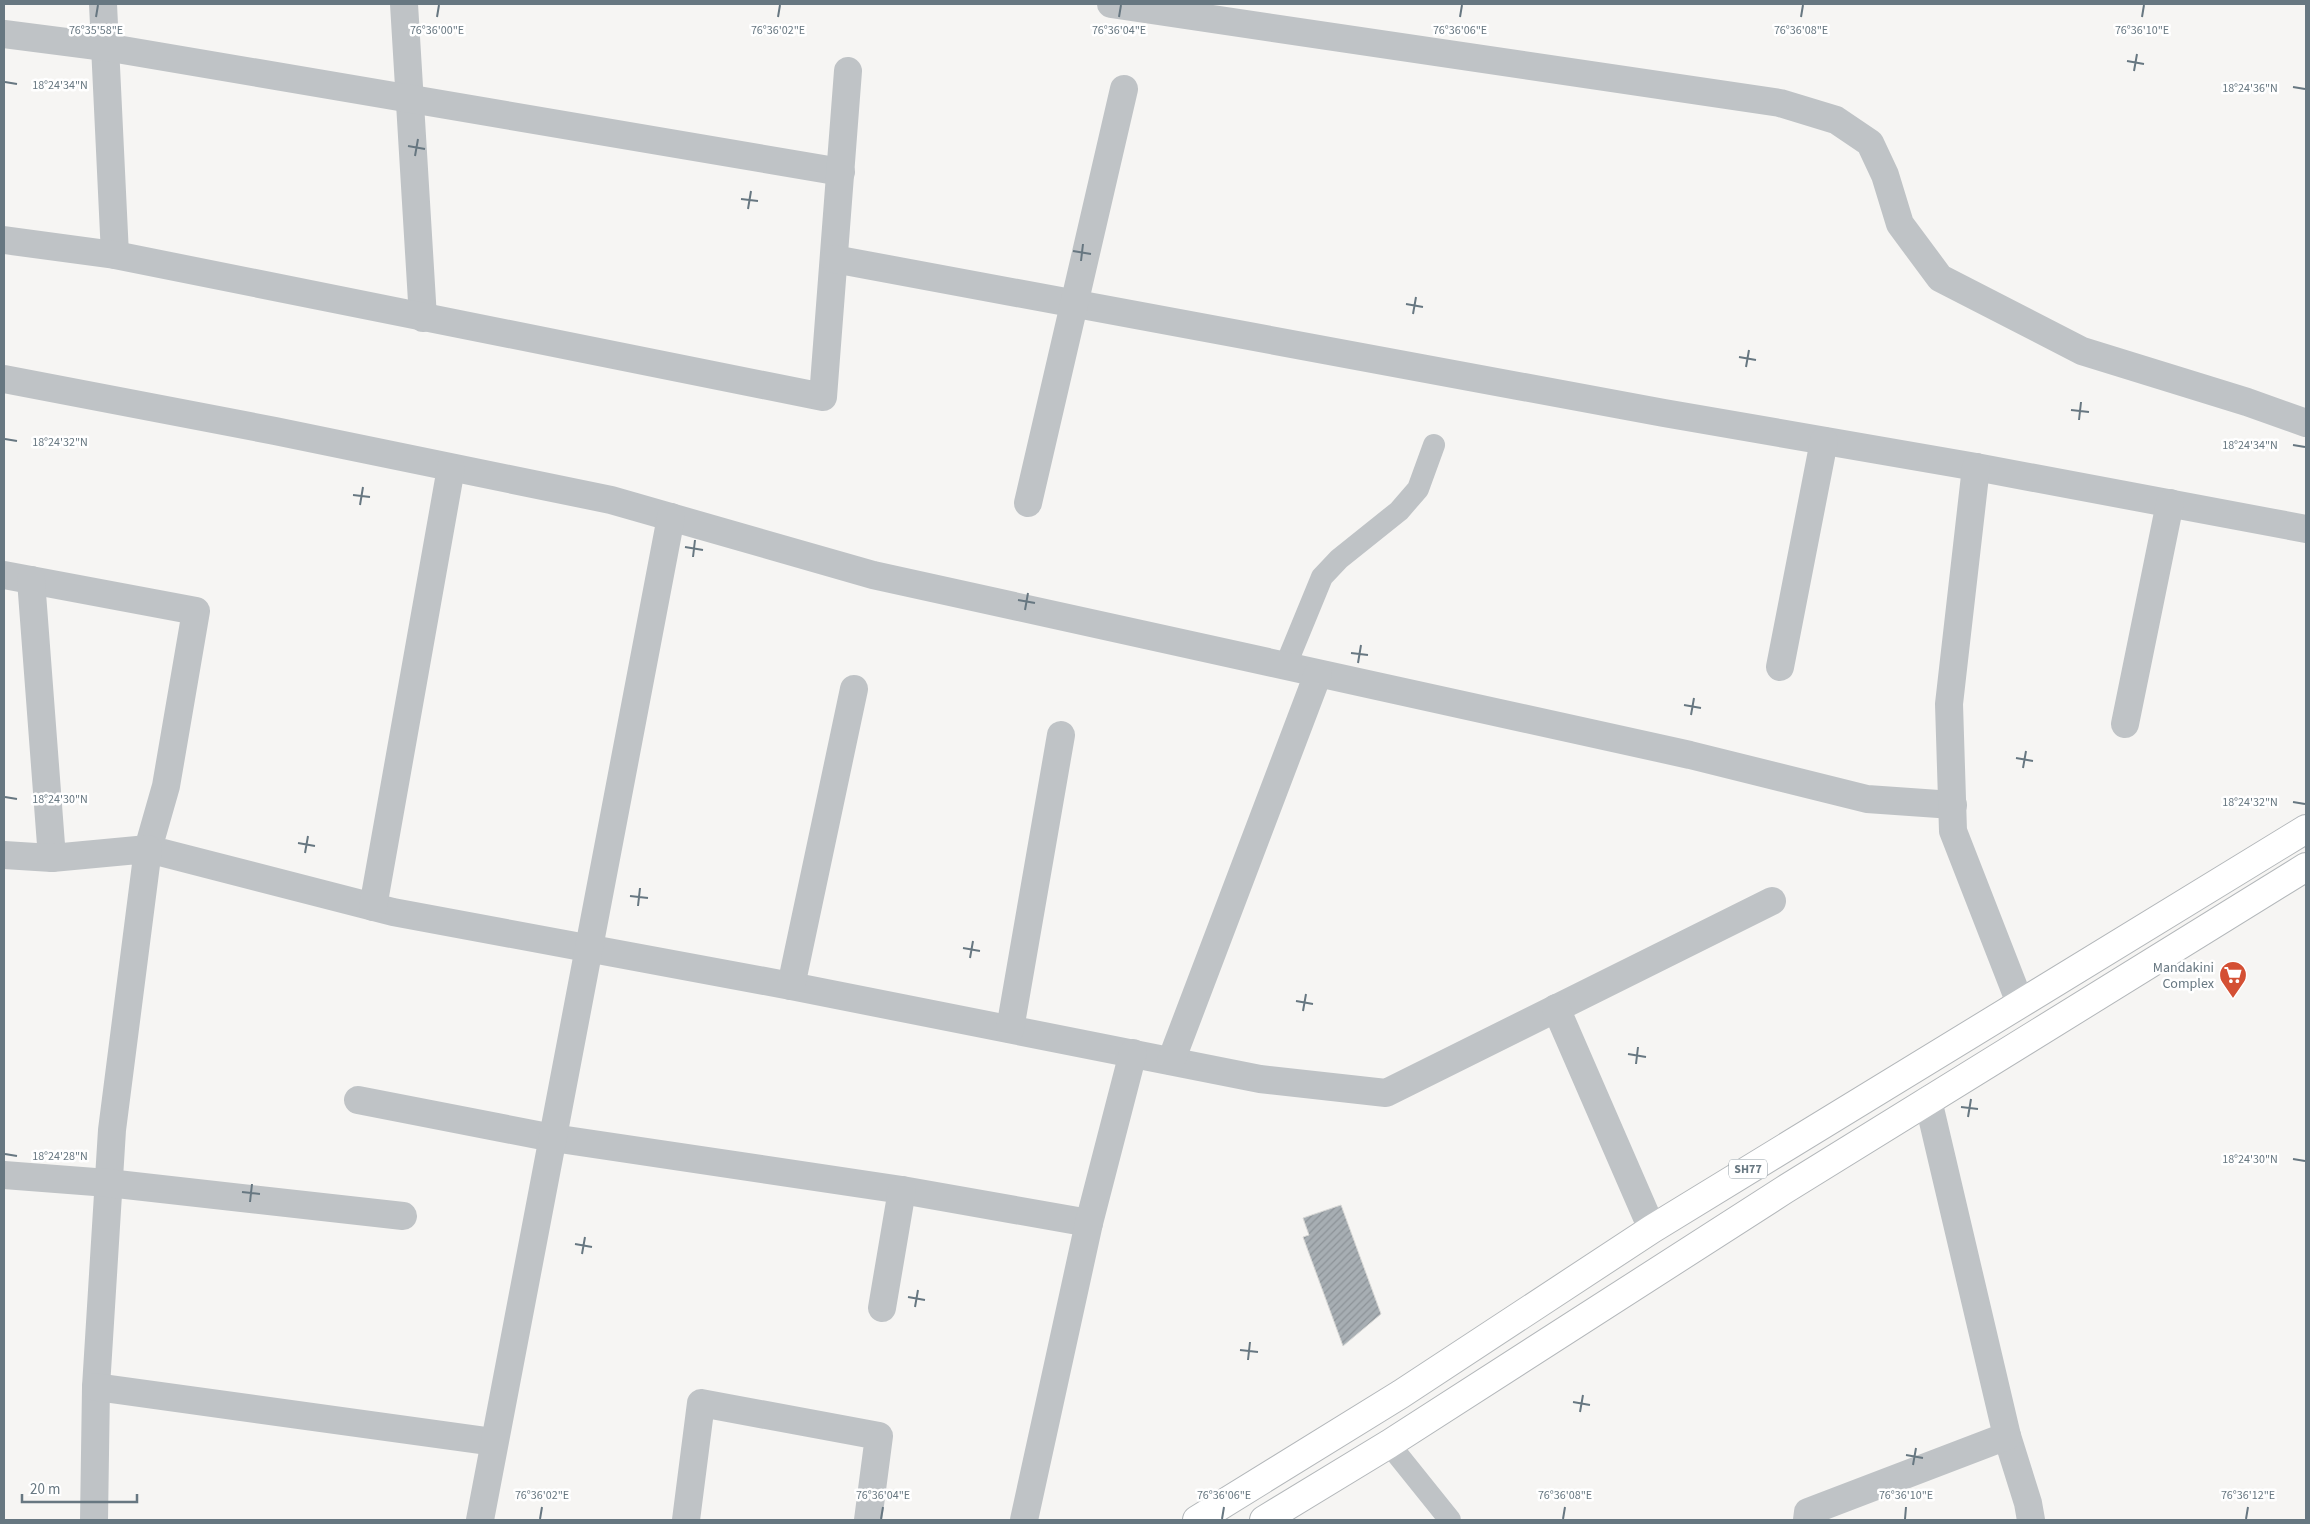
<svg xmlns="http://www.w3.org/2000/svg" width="2310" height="1524" font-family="'Source Sans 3',sans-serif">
  <defs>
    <pattern id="building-hatch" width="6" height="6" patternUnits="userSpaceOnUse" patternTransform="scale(1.25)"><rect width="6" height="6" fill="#a7aeb3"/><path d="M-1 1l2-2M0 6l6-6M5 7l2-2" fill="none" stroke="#8c9297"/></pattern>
  </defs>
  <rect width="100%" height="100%" fill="#f6f5f3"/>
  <!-- building -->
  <path fill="url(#building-hatch)" stroke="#d7d7d5" d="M1341 1205 1381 1314 1343 1346 1303 1237 1309 1235 1303 1218Z"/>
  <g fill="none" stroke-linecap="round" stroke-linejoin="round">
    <defs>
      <g id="primary">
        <path d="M1197 1520 1401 1394 1652 1229 2306 829"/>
        <path d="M1264 1520 1389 1444 1784 1190 2306 867"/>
      </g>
    </defs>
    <!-- primary casing -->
    <use href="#primary" stroke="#b3b7ba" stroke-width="30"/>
    <!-- service -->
    <g stroke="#bfc3c6" stroke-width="22">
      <path d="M1285 667 1322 577 1339 559 1399 511 1418 489 1434 445"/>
      <path d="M1389 1444 1450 1520"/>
    </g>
    <!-- minor -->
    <g stroke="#bfc3c6" stroke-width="28">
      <path d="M103 4 115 255"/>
      <path d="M404 4 423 318"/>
      <path d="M1111 4 1780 103 1836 120 1870 143 1885 175 1900 224 1940 278 2082 351 2247 402 2306 423"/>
      <path d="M4 34 105 47 841 172"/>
      <path d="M4 240 115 255 823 397 848 71"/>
      <path d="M834 259 1664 413 1976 467 2306 529"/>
      <path d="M4 379 275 431 611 500 873 575 1690 755 1867 799 1953 805"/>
      <path d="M1976 467 1949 704 1953 831 2020 1003"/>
      <path d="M1028 503 1124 89"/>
      <path d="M4 575 196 611 166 786 148 849 393 912 791 986 1260 1079 1386 1093 1772 901"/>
      <path d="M31 580 52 858"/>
      <path d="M1780 667 1824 441"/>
      <path d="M2125 724 2170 503"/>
      <path d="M4 855 52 858 148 849 112 1130 96 1387 94 1520"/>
      <path d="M373 907 451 468"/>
      <path d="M791 986 854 689"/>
      <path d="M1556 1008 1652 1229"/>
      <path d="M1010 1029 1061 735"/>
      <path d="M1171 1061 1318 674"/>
      <path d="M358 1100 553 1138 902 1190 1089 1223"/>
      <path d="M4 1175 108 1183 403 1216"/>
      <path d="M882 1308 902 1190"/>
      <path d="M96 1387 494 1442"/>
      <path d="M2007 1436 2028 1503 2031 1520"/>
      <path d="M480 1520 671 517"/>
      <path d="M686 1520 701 1403 879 1436 868 1520"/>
      <path d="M1024 1520 1089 1223 1133 1053"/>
      <path d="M1807 1520 1808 1512 2007 1436 1928 1100"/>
    </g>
    <!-- primary -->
    <use href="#primary" stroke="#fff" stroke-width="28"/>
  </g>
  <!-- ticks -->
  <path fill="none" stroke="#677781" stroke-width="2" d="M96 17 98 5M437 17 439 5M778 17 780 5M1119 17 1121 5M1460 17 1462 5M1801 17 1803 5M2142 17 2144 5M2127 61 2144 64M2134 71 2137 54M5 82 17 84M2293 87 2305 89M408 146 425 149M415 156 418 139M741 199 758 201M748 209 751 191M1073 251 1091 254M1081 261 1083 244M1406 304 1423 307M1413 314 1416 297M1739 357 1756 360M1746 367 1749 350M2071 410 2089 412M2079 420 2081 402M5 439 17 441M2293 445 2305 447M353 495 370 497M360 505 363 487M685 547 703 550M693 557 695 540M1018 600 1035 603M1025 610 1028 593M1351 653 1368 655M1358 663 1361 645M1684 705 1701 708M1691 715 1694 698M2016 758 2033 761M2023 768 2026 751M5 797 17 799M2293 802 2305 804M298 843 315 846M305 853 308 836M630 896 648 898M638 906 640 888M963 948 980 951M970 958 973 941M1296 1001 1313 1004M1303 1011 1306 994M1628 1054 1646 1057M1636 1064 1638 1047M1961 1107 1978 1109M1968 1117 1971 1099M5 1154 17 1156M2293 1159 2305 1161M242 1192 260 1194M250 1202 252 1184M575 1244 592 1247M582 1254 585 1237M908 1297 925 1300M915 1307 918 1290M1240 1350 1258 1352M1248 1360 1250 1342M1573 1402 1590 1405M1580 1412 1583 1395M1906 1455 1923 1458M1913 1465 1916 1448M540 1519 542 1507M881 1519 883 1507M1222 1519 1224 1507M1563 1519 1565 1507M1905 1519 1906 1507M2246 1519 2248 1507"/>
  <!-- icons -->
  <defs>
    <symbol id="supermarket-pin" viewBox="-11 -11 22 30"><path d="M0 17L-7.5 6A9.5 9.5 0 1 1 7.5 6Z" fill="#d45034" stroke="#fff"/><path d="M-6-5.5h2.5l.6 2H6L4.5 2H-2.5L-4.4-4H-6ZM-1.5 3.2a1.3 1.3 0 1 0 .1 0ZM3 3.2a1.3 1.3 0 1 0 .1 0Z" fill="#fff"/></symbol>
  </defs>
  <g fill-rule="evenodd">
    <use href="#supermarket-pin" x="2217" y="959" width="32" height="43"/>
  </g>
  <g text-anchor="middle" stroke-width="5" stroke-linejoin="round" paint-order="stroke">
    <!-- shield labels -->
    <rect fill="#fff" stroke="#95a0a7" stroke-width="1" x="1729" y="1159.5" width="38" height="19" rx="4"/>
    <g font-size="12" font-weight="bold" fill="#677781">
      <text x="1748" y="1173">SH77</text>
    </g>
    <!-- poi labels -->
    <g font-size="14" fill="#677781" stroke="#fff" text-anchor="end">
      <text x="2214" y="972">Mandakini<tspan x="2214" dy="16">Complex</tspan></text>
    </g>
  </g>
  <g font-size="12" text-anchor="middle" fill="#677781" stroke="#fff" stroke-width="5" stroke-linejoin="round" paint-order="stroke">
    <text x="1801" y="34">76°36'08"E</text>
    <text x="2142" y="34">76°36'10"E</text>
    <text x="96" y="34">76°35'58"E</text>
    <text x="437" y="34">76°36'00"E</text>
    <text x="778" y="34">76°36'02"E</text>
    <text x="1119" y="34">76°36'04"E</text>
    <text x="1460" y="34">76°36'06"E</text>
    <text x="60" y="89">18°24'34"N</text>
    <text x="2250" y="92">18°24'36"N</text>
    <text x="60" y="446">18°24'32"N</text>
    <text x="2250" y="449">18°24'34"N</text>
    <text x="60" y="803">18°24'30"N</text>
    <text x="2250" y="806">18°24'32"N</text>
    <text x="60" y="1160">18°24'28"N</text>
    <text x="2250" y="1163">18°24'30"N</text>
    <text x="542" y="1499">76°36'02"E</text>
    <text x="883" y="1499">76°36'04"E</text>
    <text x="1224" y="1499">76°36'06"E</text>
    <text x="1565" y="1499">76°36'08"E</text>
    <text x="1906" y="1499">76°36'10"E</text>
    <text x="2248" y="1499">76°36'12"E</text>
  </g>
  <!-- border -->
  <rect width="2310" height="1524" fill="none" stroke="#677781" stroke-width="10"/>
  <!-- scale -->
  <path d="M22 1494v8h115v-8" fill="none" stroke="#677781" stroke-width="2.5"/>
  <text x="30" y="1494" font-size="15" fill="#677781" stroke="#ffffff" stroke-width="4" paint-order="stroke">20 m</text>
</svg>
